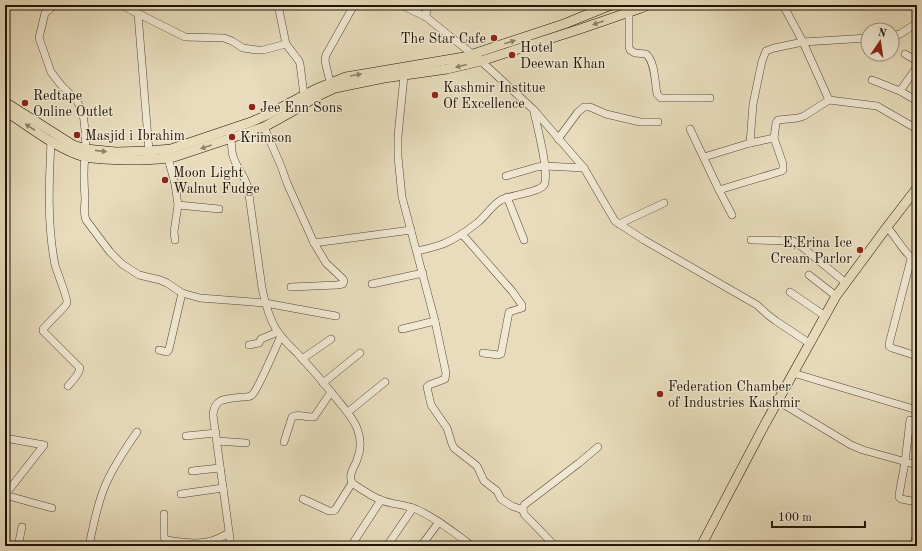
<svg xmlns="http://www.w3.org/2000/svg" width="922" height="551" font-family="'Old Standard TT',serif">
  <rect width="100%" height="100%" fill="#e8dcbc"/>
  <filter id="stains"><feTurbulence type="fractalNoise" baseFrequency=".005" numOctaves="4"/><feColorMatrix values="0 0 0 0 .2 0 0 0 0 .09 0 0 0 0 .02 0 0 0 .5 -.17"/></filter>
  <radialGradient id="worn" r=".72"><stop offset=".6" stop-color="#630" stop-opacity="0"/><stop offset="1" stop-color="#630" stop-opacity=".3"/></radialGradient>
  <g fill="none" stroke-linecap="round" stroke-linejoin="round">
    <defs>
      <g id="minor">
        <path d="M55 5 45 13 39 38 51 72 61 85 77 101 83 113 85 130 86 149"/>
        <path d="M121 5 185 37 224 38 232 41 243 48 257 50H263L286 44"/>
        <path d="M278 5 286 44 299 61 300 64 304 95"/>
        <path d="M401 5 426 17 481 61 534 110 584 168 602 199 615 221 644 240 757 305 768 315 776 321 809 343"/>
        <path d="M783 5 803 42 829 100"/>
        <path d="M629 13V47L630 50 635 53 646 54C655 61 655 83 657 94L661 98H710"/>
        <path d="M138 14 149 151"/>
        <path d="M426 17 427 5"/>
        <path d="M892 36 900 34 917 23"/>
        <path d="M905 54 917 61"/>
        <path d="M404 76 398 136V157L402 197 435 321 446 373 445 379 429 385 427 387 431 405 447 428 452 444 454 448 477 466 484 481 497 491 501 499 512 506 523 510"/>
        <path d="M872 80 900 91 917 101"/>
        <path d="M330 82 325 61 326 55 354 5"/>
        <path d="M900 91 917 67"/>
        <path d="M264 127 281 166 287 183 314 243 326 263 343 279 344 281 343 284 337 285 291 287"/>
        <path d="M690 129 719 190"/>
        <path d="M230 134C232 142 231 149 233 156 236 167 245 176 248 188L262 288C265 303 269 318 277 331 283 340 291 347 298 354 311 368 324 383 336 398 343 407 352 416 357 428 361 438 361 450 357 460 354 468 348 474 352 483 361 489 371 496 381 500 393 505 406 504 418 510 437 519 455 533 472 546"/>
        <path d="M558 139 578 112 584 107H590L606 114 640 122H658"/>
        <path d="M51 141C49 183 47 224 55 265 57 272 68 299 67 303 66 304 66 305 65 306L43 329V331L80 368C79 375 72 381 68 386"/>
        <path d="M750 143 753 104 762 61 766 51 774 48 803 42 868 38"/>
        <path d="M85 157C83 171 84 184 85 198 85 205 83 213 86 220L110 252 122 264 139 275 160 280 167 283 182 293 200 298 265 303 336 316"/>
        <path d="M704 157 750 143 774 138"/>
        <path d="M168 158 175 184 178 205 174 232 175 240"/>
        <path d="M506 176 537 167 545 166 584 168"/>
        <path d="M507 197 524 240"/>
        <path d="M178 205 219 209"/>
        <path d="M732 215 719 190 782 171 783 170V164L774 138 776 123 778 120 798 118 804 116 829 100 877 106 917 129"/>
        <path d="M619 224 664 203"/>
        <path d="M887 227C897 238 905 255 917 262"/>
        <path d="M462 234 512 291 522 305V308L509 312 501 354 498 355 483 353"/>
        <path d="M751 240 793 241 801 246 846 283"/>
        <path d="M314 243 411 230"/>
        <path d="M417 251C426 249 435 247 443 244 455 239 467 231 477 223 486 216 492 205 501 200 511 195 540 192 544 185 550 174 537 126 534 112"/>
        <path d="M911 259 889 344V346L892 348 917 356"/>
        <path d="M809 275 836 296"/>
        <path d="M372 284 423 273"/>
        <path d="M790 292 825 316"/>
        <path d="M402 329 435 321"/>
        <path d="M249 345 259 343 261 339 278 332"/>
        <path d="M159 350 167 352 169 349 182 293"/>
        <path d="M302 359 331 339"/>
        <path d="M793 373 917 410"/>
        <path d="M323 383 360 353"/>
        <path d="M778 401 851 445 863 450 917 465"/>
        <path d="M348 412 385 382"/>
        <path d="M910 420 905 462 899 495V497L901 499 917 502"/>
        <path d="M186 436 216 433"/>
        <path d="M5 438 44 445 5 495"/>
        <path d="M217 441 246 443"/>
        <path d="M284 442 292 417C298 413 307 418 314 417L331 392"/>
        <path d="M192 471 220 468"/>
        <path d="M181 494 223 488"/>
        <path d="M5 495 52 508"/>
        <path d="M303 499 329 511H333L335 510 352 483"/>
        <path d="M164 514V537L166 540C180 542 197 545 211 541 218 539 223 536 229 533"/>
        <path d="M18 546 22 527"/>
        <path d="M89 546C93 526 97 505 105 486 113 467 125 449 137 432"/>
        <path d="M231 546 213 415C214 397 228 399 243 397 246 397 250 397 252 395 258 390 276 346 281 336"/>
        <path d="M351 546 381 500"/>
        <path d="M387 546 413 508"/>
        <path d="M421 546 439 522"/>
        <path d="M555 546 524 514C523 510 522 509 524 505L579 463 598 447"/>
        <path d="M913 546 917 534"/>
      </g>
      <g id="major">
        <path d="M5 102 73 145 86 149 116 152 149 151 171 149 251 122 267 115 316 89 346 77 464 57 564 24 611 5"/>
        <path d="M5 111C27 125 52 145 76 154 91 160 109 159 125 160 141 160 158 160 174 157L264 127 293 111 318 96 335 88 384 78 447 69 481 61 583 28 641 8 648 5"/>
        <path d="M701 546 765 424 836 296 887 227 917 188"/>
      </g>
    </defs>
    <!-- minor casing -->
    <use href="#minor" stroke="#514634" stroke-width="8"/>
    <!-- major casing -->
    <use href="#major" stroke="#1f1406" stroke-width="10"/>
    <!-- minor -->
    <use href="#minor" stroke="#f0e8d3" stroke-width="7"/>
    <!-- major -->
    <use href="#major" stroke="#e8dcbc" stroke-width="9"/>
  </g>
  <!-- one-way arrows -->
  <defs><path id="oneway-solid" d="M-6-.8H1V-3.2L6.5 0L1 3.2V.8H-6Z"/></defs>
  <g fill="#8e826a">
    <use href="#oneway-solid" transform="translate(598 23) rotate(161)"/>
    <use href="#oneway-solid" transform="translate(510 42) rotate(-18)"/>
    <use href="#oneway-solid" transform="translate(461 66) rotate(166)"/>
    <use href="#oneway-solid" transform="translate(356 75) rotate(-10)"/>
    <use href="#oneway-solid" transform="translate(30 127) rotate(-147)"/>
    <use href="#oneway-solid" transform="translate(206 147) rotate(161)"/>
    <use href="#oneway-solid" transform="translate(101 151) rotate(6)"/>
  </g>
  <!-- markers -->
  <g fill="#8f2418" stroke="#f0e8d3" stroke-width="1.5">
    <circle cx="494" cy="38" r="4"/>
    <circle cx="512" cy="55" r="4"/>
    <circle cx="435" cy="95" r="4"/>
    <circle cx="25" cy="103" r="4"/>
    <circle cx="252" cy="107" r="4"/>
    <circle cx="77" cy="135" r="4"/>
    <circle cx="232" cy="137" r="4"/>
    <circle cx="165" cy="180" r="4"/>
    <circle cx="860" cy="250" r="4"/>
    <circle cx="660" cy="394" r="4"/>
  </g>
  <g text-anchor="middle" stroke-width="3" stroke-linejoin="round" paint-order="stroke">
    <!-- poi labels -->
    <g font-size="14" fill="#1f1406" stroke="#f0e8d3" text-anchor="start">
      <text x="486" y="43" text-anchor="end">The Star Cafe</text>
      <text x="520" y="52">Hotel<tspan x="520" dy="16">Deewan Khan</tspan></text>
      <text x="443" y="92">Kashmir Institue<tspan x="443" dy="16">Of Excellence</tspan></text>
      <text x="33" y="100">Redtape<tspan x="33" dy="16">Online Outlet</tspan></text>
      <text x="260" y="112">Jee Enn Sons</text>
      <text x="85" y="140">Masjid i Ibrahim</text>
      <text x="240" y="142">Krimson</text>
      <text x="173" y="177">Moon Light<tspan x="173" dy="16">Walnut Fudge</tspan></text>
      <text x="852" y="247" text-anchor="end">E,Erina Ice<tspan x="852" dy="16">Cream Parlor</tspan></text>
      <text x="668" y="391">Federation Chamber<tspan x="668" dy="16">of Industries Kashmir</tspan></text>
    </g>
  </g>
  <!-- margin -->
  <rect width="922" height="551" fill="none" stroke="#e8dcbc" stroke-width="20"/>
  <rect x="6" y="6" width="910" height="539" fill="none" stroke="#1f1406" stroke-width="2"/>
  <rect x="10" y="10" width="902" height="531" fill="none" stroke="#1f1406"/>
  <!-- north arrow -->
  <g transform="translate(880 42) rotate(13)"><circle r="19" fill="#f0e8d3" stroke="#9c9381"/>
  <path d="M0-3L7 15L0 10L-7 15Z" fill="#8f2418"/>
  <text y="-6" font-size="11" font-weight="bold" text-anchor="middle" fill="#1f1406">N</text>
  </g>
  <!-- scale -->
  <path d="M772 521v6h93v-6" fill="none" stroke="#1f1406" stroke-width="2"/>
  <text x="778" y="521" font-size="12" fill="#1f1406" stroke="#f0e8d3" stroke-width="3" paint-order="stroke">100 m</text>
  <rect width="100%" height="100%" filter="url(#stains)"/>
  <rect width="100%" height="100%" fill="url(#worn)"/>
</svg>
